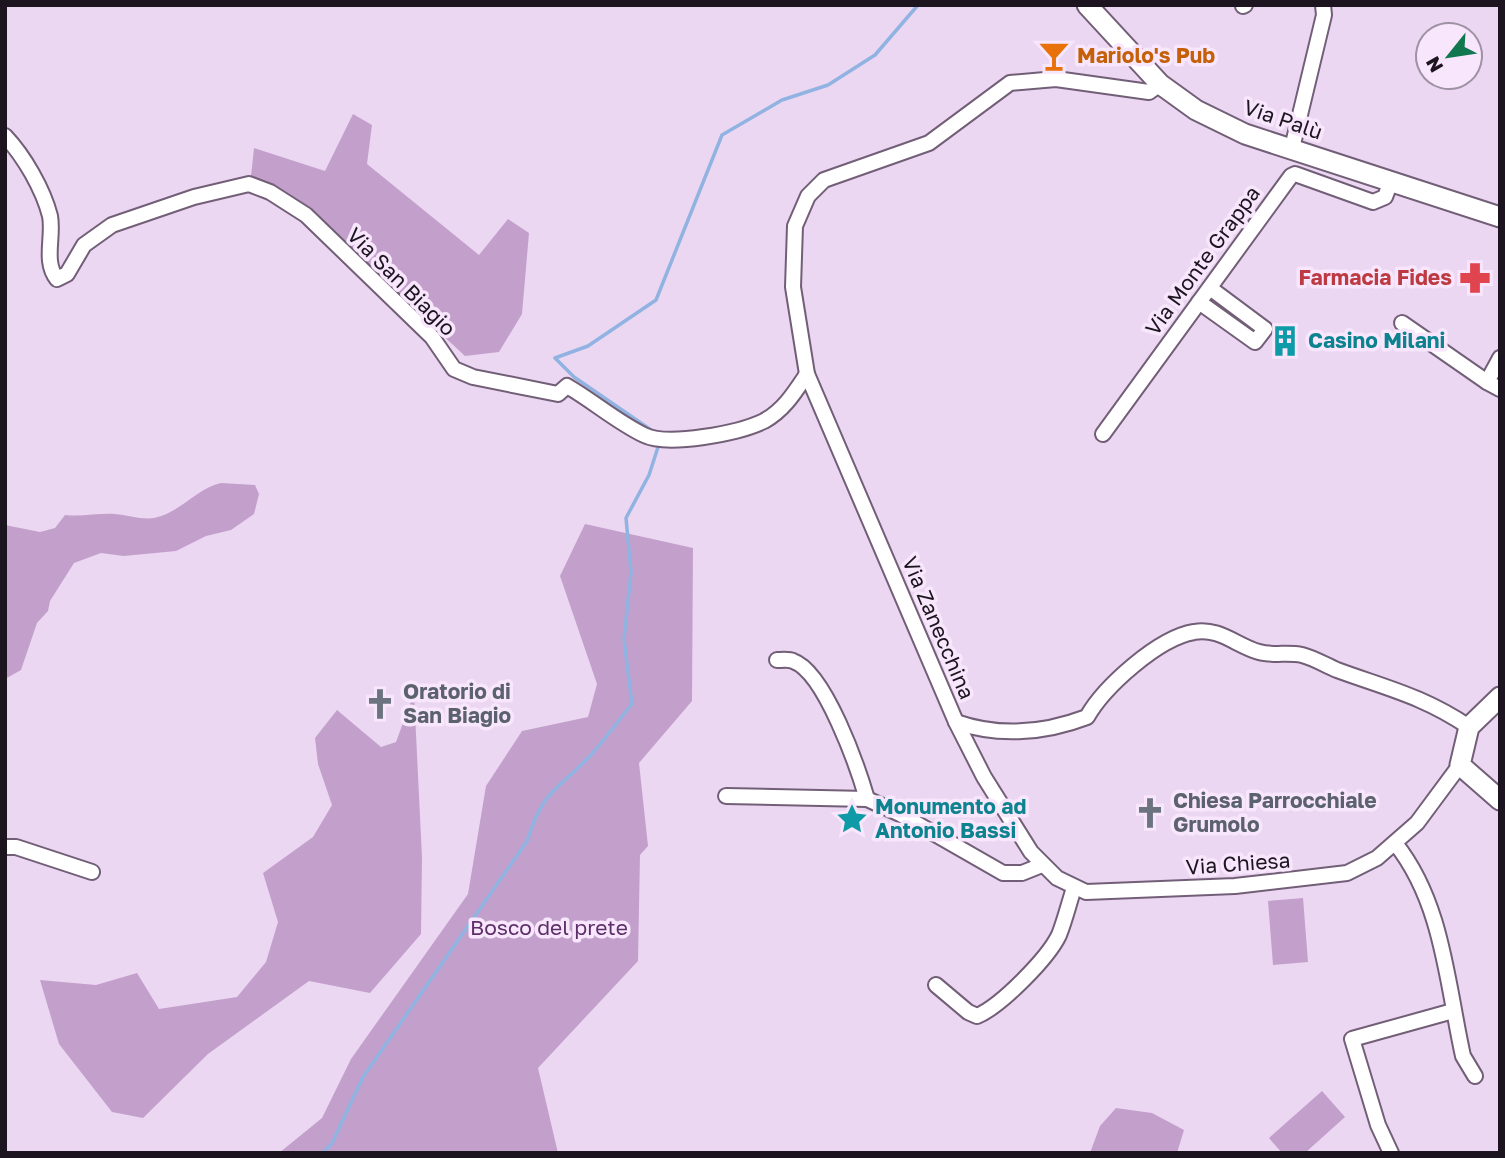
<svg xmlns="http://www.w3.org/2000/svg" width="1505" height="1158" font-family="'Golos Text',sans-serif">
  <rect width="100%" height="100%" fill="#ecd7f2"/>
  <!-- green -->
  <g fill="#c2a0cb">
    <path d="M353 114 372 125 367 164 479 255 508 219 529 233 522 314 499 352 465 356 305 208 251 176 254 148 325 171Z"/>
    <path d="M221 483 255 485 259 494 254 514 231 530 206 536 176 551 124 556 101 553 74 563 50 601 48 611 37 623 21 670 5 679V525L40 532 55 528 65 515C82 517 98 513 115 514 127 515 142 520 154 518 182 512 195 489 221 483Z"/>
    <path d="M585 524 693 548 692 701 639 763 648 846 640 855 638 961 538 1068 558 1153H279L322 1118 351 1059 468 894 486 786 522 731 588 717 597 684 560 576Z"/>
    <path d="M414 693 422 857 421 934 370 993 309 981 208 1054 143 1118 112 1112 59 1044 40 980 96 985 137 973 159 1009 237 997 266 962 278 922 263 873 313 837 332 805 318 764 315 738 337 710 381 747 396 742Z"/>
    <path d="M1303 898 1308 962 1273 965 1268 901Z"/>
    <path d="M1322 1091 1345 1117 1305 1153H1282L1269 1138Z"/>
    <path d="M1116 1108 1152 1113 1184 1130 1177 1153H1090L1100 1126Z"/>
  </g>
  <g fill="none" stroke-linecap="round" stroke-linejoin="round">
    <!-- stream -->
    <g stroke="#91b3e1" stroke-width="3.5">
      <path d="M654 432 574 377 555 358 588 346 656 300 722 135 782 100 828 85 875 55 918 5"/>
      <path d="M323 1153 332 1143 363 1077 527 841C544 788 556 792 591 755 605 739 618 721 632 704L624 639 631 572 626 518 649 475 660 441"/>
    </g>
    <defs>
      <g id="street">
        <path d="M1243 6 1245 5"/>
        <path d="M1160 84 1149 92 1056 79 1010 83 929 143 824 180 808 196 795 226 793 287 807 374 956 722 984 777 1031 852 1057 878 1086 892 1235 886 1347 873 1377 858 1417 823 1460 765"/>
        <path d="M5 136C24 156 43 189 50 216 54 236 43 262 57 279L67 274 84 245 112 225 194 197 249 184 270 192 306 215 432 337 454 369 473 377 558 394 567 386C593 401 617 422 644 435 668 447 739 433 764 421 784 410 795 392 807 374"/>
        <path d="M1292 148 1324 15 1323 5"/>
        <path d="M1199 302 1255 342 1265 329 1210 288"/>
        <path d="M1402 323 1487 382"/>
        <path d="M1500 358 1487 382 1500 389"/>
        <path d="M1103 434 1291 176 1295 174 1373 202 1385 197 1391 181"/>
        <path d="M777 660C781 660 789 659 793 661 825 672 858 768 867 799"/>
        <path d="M956 722C999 737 1045 733 1087 717 1104 687 1158 638 1194 632 1219 627 1237 646 1259 652 1273 656 1288 652 1302 655 1314 658 1325 665 1337 670 1386 688 1423 696 1469 727"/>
        <path d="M726 796 867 799 900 814 1003 873H1022L1042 865"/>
        <path d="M1395 843C1443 903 1447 984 1463 1056L1475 1076"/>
        <path d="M5 847H16L92 872"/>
        <path d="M936 985 968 1012 977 1016C1001 1006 1048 958 1059 935 1065 920 1069 903 1074 888"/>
        <path d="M1391 1153 1378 1125 1352 1039 1453 1011"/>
      </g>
      <g id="secondary">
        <path d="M1087 5 1160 84 1196 110 1245 134 1500 217"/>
        <path d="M1500 697 1469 727 1460 765 1500 800"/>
      </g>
    </defs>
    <!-- street casing -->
    <use href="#street" stroke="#725f77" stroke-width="18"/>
    <!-- secondary casing -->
    <use href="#secondary" stroke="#725f77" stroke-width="23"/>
    <!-- street -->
    <use href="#street" stroke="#fff" stroke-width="14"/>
    <!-- secondary -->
    <use href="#secondary" stroke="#fff" stroke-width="19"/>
  </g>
  <!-- icons -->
  <defs>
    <symbol id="bar-bare" viewBox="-9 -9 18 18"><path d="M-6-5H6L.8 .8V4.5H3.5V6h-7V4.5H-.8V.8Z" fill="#e8710a" stroke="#f7e6fc" stroke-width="2.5" paint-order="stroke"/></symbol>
    <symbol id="pharmacy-bare" viewBox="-9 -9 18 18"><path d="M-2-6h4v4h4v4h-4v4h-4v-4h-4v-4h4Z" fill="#e0444e" stroke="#f7e6fc" stroke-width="2.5" paint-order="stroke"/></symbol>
    <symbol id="building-bare" viewBox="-9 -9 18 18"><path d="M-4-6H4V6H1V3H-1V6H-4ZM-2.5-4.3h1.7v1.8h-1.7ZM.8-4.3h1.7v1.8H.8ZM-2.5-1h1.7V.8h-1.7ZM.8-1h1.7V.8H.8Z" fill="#0f9aa8" stroke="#f7e6fc" stroke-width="2.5" paint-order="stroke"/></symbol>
    <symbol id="church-bare" viewBox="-9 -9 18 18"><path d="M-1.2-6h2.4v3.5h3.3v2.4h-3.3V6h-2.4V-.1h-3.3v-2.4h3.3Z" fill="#6b7280" stroke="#f7e6fc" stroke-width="2.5" paint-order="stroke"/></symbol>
    <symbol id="sight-bare" viewBox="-9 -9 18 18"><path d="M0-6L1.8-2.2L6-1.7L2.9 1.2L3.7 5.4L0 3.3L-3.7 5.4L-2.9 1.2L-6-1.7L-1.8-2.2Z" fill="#0f9aa8" stroke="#f7e6fc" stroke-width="2.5" paint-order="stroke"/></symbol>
  </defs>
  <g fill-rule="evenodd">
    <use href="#bar-bare" x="1032" y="34" width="44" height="44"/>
    <use href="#pharmacy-bare" x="1453" y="256" width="44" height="44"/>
    <use href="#building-bare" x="1263" y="319" width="44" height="44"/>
    <use href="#church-bare" x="358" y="682" width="44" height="44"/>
    <use href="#church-bare" x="1128" y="791" width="44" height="44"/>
    <use href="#sight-bare" x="830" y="797" width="44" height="44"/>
  </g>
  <g text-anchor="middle" stroke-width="7" stroke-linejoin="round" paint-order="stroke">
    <!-- food labels -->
    <g font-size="21" font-weight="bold" fill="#c56008" stroke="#f7e6fc" text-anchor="start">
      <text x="1077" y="63">Mariolo's Pub</text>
    </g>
    <!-- street labels -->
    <g font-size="21" fill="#1c141e" stroke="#f7e6fc">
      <text transform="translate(1283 120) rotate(19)" y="7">Via Palù</text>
      <text transform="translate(1203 261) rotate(-54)" y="7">Via Monte Grappa</text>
      <text transform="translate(401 282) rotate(45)" y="7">Via San Biagio</text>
      <text transform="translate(938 628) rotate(67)" y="7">Via Zanecchina</text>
      <text transform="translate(1238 864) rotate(-4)" y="7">Via Chiesa</text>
    </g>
    <!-- health labels -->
    <g font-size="21" font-weight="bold" fill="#be3a42" stroke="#f7e6fc" text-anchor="end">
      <text x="1452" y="285">Farmacia Fides</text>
    </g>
    <!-- culture labels -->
    <g font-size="21" font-weight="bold" fill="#0d838f" stroke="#f7e6fc" text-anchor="start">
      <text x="1308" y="348">Casino Milani</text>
      <text x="875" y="814">Monumento ad<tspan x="875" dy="24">Antonio Bassi</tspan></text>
    </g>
    <!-- worship labels -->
    <g font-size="21" font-weight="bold" fill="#5b616d" stroke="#f7e6fc" text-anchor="start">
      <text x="403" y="699">Oratorio di<tspan x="403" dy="24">San Biagio</tspan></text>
      <text x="1173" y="808">Chiesa Parrocchiale<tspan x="1173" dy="24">Grumolo</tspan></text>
    </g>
    <!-- park labels -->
    <g font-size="21" fill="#5d2f68" stroke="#f7e6fc">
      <text x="549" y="935">Bosco del prete</text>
    </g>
  </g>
  <!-- border -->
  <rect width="1505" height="1158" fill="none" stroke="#1c141e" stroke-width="14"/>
  <!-- north arrow -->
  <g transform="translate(1449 56) rotate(240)"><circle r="33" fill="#f7e6fc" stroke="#9f92a3" stroke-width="2"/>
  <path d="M0-5L12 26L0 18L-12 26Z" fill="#10774f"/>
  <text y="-10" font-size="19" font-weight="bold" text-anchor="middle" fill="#1c141e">N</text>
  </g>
</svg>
